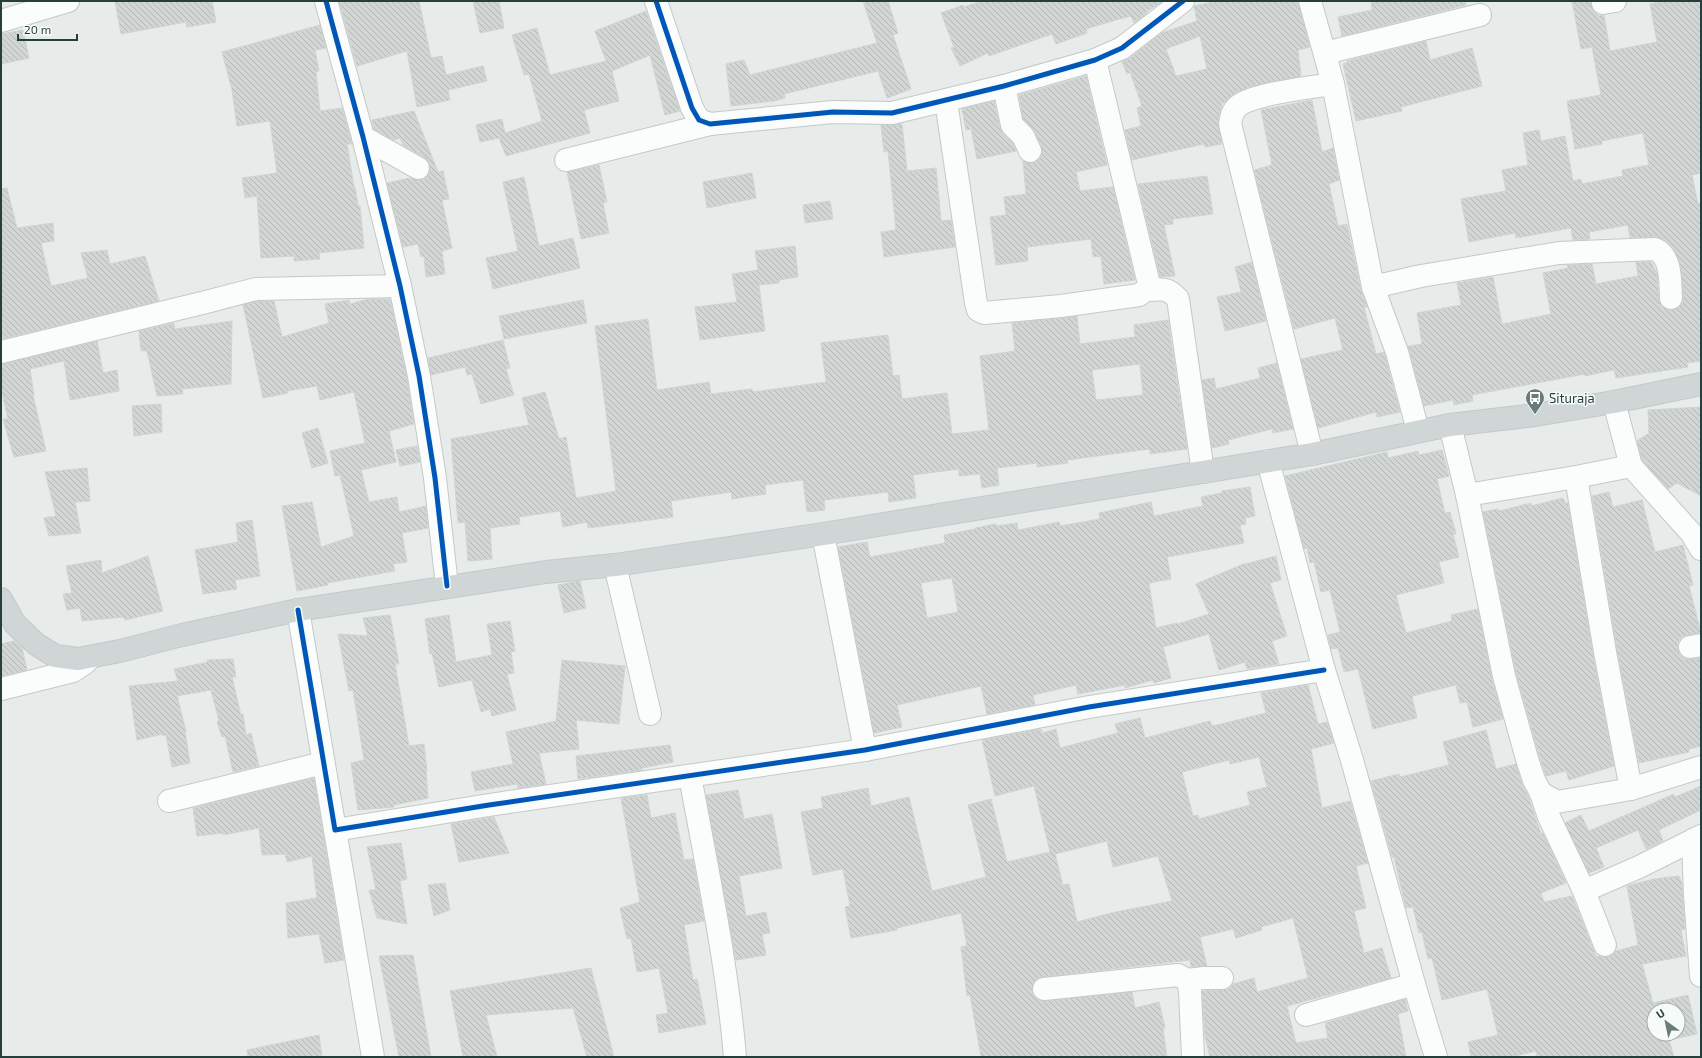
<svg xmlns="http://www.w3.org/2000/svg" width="1702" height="1058" font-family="'Exo 2',sans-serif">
  <defs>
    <pattern id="building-back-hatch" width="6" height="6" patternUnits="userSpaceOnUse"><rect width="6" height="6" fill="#d1d5d4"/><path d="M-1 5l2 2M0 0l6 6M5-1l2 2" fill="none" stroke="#b3b8b7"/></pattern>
  </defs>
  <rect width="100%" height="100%" fill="#e7ecea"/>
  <!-- building -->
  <g fill="url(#building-back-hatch)" stroke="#cfd5d3" fill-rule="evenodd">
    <path d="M115 1H212L216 22 187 27 186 22 121 34Z"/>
    <path d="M339 1H419L431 58 442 56 446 75 483 66 487 81 448 90 450 100 417 107 407 51 357 66Z"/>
    <path d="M473 1H499L504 28 480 33Z"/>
    <path d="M863 1H888L898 33 893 35 911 89 887 98 878 71 784 94 785 98 774 101 731 106 726 64 744 60 750 75 877 43Z"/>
    <path d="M983 1H1163L1146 12 1147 13 1134 23 1131 16 1116 20 1086 29 1087 33 1056 44 1052 34 989 56 988 53 960 66 951 48 954 47 941 13 963 5 964 7Z"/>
    <path d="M1218 1H1298L1310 47 1298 50 1301 76 1250 87 1237 92 1222 104 1218 122 1222 144 1205 147 1204 144 1132 160 1125 130 1141 126 1137 108 1142 106 1130 72 1127 74 1122 62 1130 58 1161 33 1197 21 1194 6ZM1200 36 1207 69 1176 76 1166 49Z"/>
    <path d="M1371 1H1466V5L1342 36 1338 17 1372 10Z"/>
    <path d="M1572 1H1591V5L1594 11 1599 16 1604 15 1610 51 1657 42 1650 4 1664 1H1701V173L1692 175 1698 204 1701 203V361L1687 363 1688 367 1616 378 1614 370 1585 376V374L1472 395 1473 401 1454 405 1453 400 1424 406 1408 346 1422 344 1417 313 1461 305 1457 283 1493 277 1502 324 1551 314 1543 273 1568 268 1567 265 1592 264 1596 284 1638 276 1636 262H1651L1657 273 1659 299 1661 305 1666 309 1672 310 1678 308 1682 303 1683 297 1681 268 1674 250 1667 242 1655 237 1630 238 1628 225 1589 232 1590 239 1573 240 1571 228 1516 238 1515 233 1469 242 1461 199 1506 191 1502 170 1528 165 1523 133 1539 130 1541 141 1565 136 1573 181 1581 179 1582 184 1623 176 1622 170 1649 165 1643 133 1602 141V144L1575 149 1567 101 1601 95 1592 47 1581 49Z"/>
    <path d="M646 11 680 111 665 115 650 55 612 71 619 101 584 110 590 133 506 156 499 138 480 142 476 125 502 119 505 133 542 121 529 74 524 75 512 35 537 28 550 75 606 61 595 31Z"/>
    <path d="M320 25 326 48 315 50 319 71 316 72 320 111 342 108 352 144H347L354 187H355L358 206H360L364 248 319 253 320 259 294 261V256L261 258 257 196 245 198 242 178 277 173 270 121 237 126 232 90 222 52Z"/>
    <path d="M23 30 29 58 1 64V34Z"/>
    <path d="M1426 41 1430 60 1472 48 1482 86 1401 107 1402 111 1356 121 1343 64 1347 63V61Z"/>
    <path d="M1086 76 1107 165 1076 172 1080 191 1113 187 1135 280 1104 284 1101 256 1093 257 1091 239 1027 247 1028 261 996 265 990 217 1006 215 1004 197 1026 194 1023 161 1029 163 1035 162 1040 158 1042 152 1041 146 1034 131 1023 119 1019 95Z"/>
    <path d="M1312 100 1322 152 1333 148 1339 180 1329 184 1338 226 1347 224 1361 290 1367 307H1364L1376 354 1384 352 1400 412 1377 417 1376 412 1318 428 1301 359 1343 350 1335 318 1294 329 1254 170 1272 165 1261 110Z"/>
    <path d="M994 101 1000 128 1003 134 1013 143 1016 151 977 159 971 129 966 130 962 109Z"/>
    <path d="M414 111 438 172 443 171 449 199 442 200 452 248 442 251 445 274 426 277 424 256 421 257 418 244 403 247 387 183 410 178 418 180 424 179 429 174 430 168 429 162 424 157 403 145 400 138 393 140 374 129 372 120Z"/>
    <path d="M902 124 907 171 936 168 941 221 951 220 955 247 884 257 881 232 896 230 888 151 884 152 881 125Z"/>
    <path d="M599 165 607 202 603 203 609 233 581 239 567 172Z"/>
    <path d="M752 173 756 198 707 208 703 182Z"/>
    <path d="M1207 176 1213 214 1173 219V224L1164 225 1175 276 1160 277 1138 184Z"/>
    <path d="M524 177 539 246 573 238 580 268 493 289 486 258 518 251 503 182Z"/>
    <path d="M7 188 17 228 53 223 54 241 41 243 51 286 88 278 81 253 107 250 110 264 145 256 159 301 2 339 1 189Z"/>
    <path d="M830 201 833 219 805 223 803 205Z"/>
    <path d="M795 246 798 277 779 280V283L759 285 765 331 700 340 695 307 737 302 732 274 758 270 755 251Z"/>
    <path d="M1252 262 1266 321 1225 331 1217 297 1241 292 1235 267Z"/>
    <path d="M368 299H390L407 378 414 424 389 431 396 462 361 470 369 502 397 497 399 512 426 506 428 528 402 533 407 562 393 564 395 571 327 583 328 585 297 591 282 506 312 502 321 547 354 536 340 475 335 476 330 451 365 443 354 392 320 400 317 386 287 391 288 393 263 398 243 305 258 301H274L282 337 329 323 325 304 349 300 350 304Z"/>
    <path d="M583 300 587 323 504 339 499 316Z"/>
    <path d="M1077 316 1080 344 1135 337 1134 325 1168 320 1187 449 1150 454V449L1067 460 1068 463 1037 467V463L997 468 999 485 982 488 980 474 959 476V469L913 475 916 498 889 502 888 492 824 500 825 510 807 512 803 480 765 485 766 494 732 499 731 492 671 501 673 517 588 528 587 522 563 527 560 511 519 517 520 524 490 528 492 559 468 561 465 522 458 523 451 439 529 425 522 398 545 392 559 439 566 437 576 498 616 491 595 326 648 319 657 390 709 382 711 394 752 389 753 392 826 382 821 343 888 335 893 376 899 375 902 399 947 393 952 434 989 430 980 356 1015 351 1012 323ZM1140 364 1143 395 1096 400 1092 370Z"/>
    <path d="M232 321 231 384 182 389 183 394 157 396 147 351H141L139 331 174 323 175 329Z"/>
    <path d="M503 340 510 368 506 369 514 395 481 404 472 374 467 375 465 367 431 375 428 358Z"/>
    <path d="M97 341 103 373 117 370 119 391 70 400 64 361 30 369 34 395H33L46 451 14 457 3 419H8L1 388V364Z"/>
    <path d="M1277 363 1293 429 1273 433 1272 429 1228 440 1229 444 1212 448 1202 380 1214 378 1216 389 1260 378 1258 368Z"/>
    <path d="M161 404 162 432 134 436 132 406Z"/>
    <path d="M1701 407V496L1677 483 1668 489 1642 460 1637 441 1649 433 1648 410Z"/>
    <path d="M318 428 328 463 312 468 302 433Z"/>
    <path d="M417 446 420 462 400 466 396 450Z"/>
    <path d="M1442 450 1449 476 1437 479 1445 513 1450 512 1456 534H1453L1459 557 1439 562 1444 583 1396 595 1406 633 1452 621 1451 615 1478 609 1492 679 1503 719 1473 727 1467 702 1460 703 1456 685 1412 696 1417 718 1373 729 1358 669 1344 672 1338 648 1331 649 1328 635 1340 632 1330 590 1321 592 1314 562 1310 563 1307 548 1304 549 1285 476 1387 452 1388 458 1418 451 1419 455Z"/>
    <path d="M87 468 90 501 75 502 81 533 49 536 44 518 56 516 45 472Z"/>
    <path d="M1250 487 1255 516 1245 518 1246 524 1240 525 1244 543 1167 557 1171 579 1149 583 1156 628 1177 623 1178 624 1209 614 1196 584 1241 565 1276 556 1281 580 1270 583 1287 636 1272 641 1279 664 1247 669 1245 662 1219 670 1209 634 1163 647 1171 678 1154 683 1153 680 1125 688V685L1078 694 1076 685 1033 695 1035 705 987 714 981 686 897 705 902 727 874 733 838 547 867 542 870 557 945 543 944 535 975 529V528L996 524V526L1017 523 1018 530 1059 522 1060 526 1100 519 1099 513 1151 502 1154 516 1203 506 1201 497 1222 493V491ZM952 578 958 612 927 618 921 583Z"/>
    <path d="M1609 492 1613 507 1642 500 1655 552 1683 545 1693 585 1689 586 1701 633 1688 635 1682 637 1678 642V649L1680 655 1685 659 1701 658V746L1689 749V752L1639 763 1617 650 1592 496Z"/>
    <path d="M1563 498 1565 503H1568L1593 654 1614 766 1569 780 1566 771 1546 776 1539 755 1516 673 1483 512 1498 509 1499 511 1531 503V506Z"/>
    <path d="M252 520 260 576 235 580 237 589 203 594 195 550 238 542 236 523Z"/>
    <path d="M148 556 163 611 125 620 124 617 82 621 80 608 67 610 63 594 72 593 66 566 101 560 102 573Z"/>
    <path d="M580 581 586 608 564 613 558 585Z"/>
    <path d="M390 615 399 664H395L409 746 424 744 427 771H426L428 798 394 805V807L358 810 351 763 364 760 353 690 349 691 338 634 368 636 363 618Z"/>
    <path d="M449 615 456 662 492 655 487 624 510 621 515 651 511 652 514 673 507 674 516 710 492 716 490 709 481 712 472 680 439 687 432 653 430 654 425 619Z"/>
    <path d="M14 641 22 648 27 670 1 676V644Z"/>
    <path d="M233 659 236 677H232L241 715 243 714 246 735 251 733 259 766 233 772 225 736 222 737 217 722 219 721 211 690 177 696 186 731H185L190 763 172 767 166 735 163 736V734L137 740 129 686 178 681 174 669 208 662 207 660Z"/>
    <path d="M562 660 625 666 619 724 576 720 579 749 539 753 546 784 518 788 517 784 475 791 471 772 513 764 506 732 556 721Z"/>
    <path d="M1308 685 1318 724 1327 722 1334 743 1311 749 1322 808 1350 801 1368 863 1356 866 1366 908 1354 911 1364 953 1382 948 1391 978 1287 1006 1296 1043 1328 1038 1325 1023 1405 999 1408 1011 1398 1014 1406 1057H1210L1205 1037 1202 991 1222 990 1229 989 1233 984 1254 978 1257 992 1308 978 1293 918 1261 927 1262 930 1236 938 1233 929 1200 937 1207 966 1191 967 1190 960 1043 977 1037 979 1033 984 1032 990 1034 996 1039 1000 1045 1001 1132 992 1135 1008 1159 1002 1165 1028 1163 1029 1167 1057H981L970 995 967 996 961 947 967 946 961 913 897 928V930L851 938 845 907 850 906 843 869 813 875 801 812 823 808 821 797 868 788 871 806 909 797 932 891 986 877 968 805 991 799 1007 862 1050 852 1034 786 995 796 982 740 1041 729 1042 733 1056 729 1060 748 1118 733 1115 724 1140 718 1145 738 1210 721 1212 726 1217 725 1266 713 1261 693ZM1259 757 1267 787 1247 792 1250 805 1199 819 1198 815 1193 816 1182 772 1229 760 1230 764ZM1107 841 1113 867 1158 856 1172 901 1111 913 1077 922 1069 884 1063 885 1055 854Z"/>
    <path d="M1486 730 1496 769 1516 764 1522 784 1529 798 1541 834 1543 833 1566 883 1541 893 1544 902 1572 896 1596 956 1609 957 1616 951 1638 945 1627 886 1654 879 1679 876 1682 884 1685 929 1681 930 1686 956 1642 964 1653 1003 1688 995 1697 1034 1669 1040 1674 1057H1537L1536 1051 1511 1057H1471L1468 1042 1498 1035 1487 989 1442 1000 1432 958 1428 959 1422 932 1419 933 1413 907 1406 908 1394 857H1392L1371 781 1399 774 1400 777 1449 765 1443 742ZM1654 1010H1678V1034H1654Z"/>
    <path d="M670 745 673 762 642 768V770L578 779 576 756Z"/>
    <path d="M314 778 344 960 325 963 319 934 288 938 286 903 317 898 312 856 287 862 285 854 262 855 259 828 223 835V833L197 836 193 808Z"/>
    <path d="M1701 786V810L1659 830 1663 841 1646 849 1638 830 1596 848 1604 867 1589 873 1565 823 1581 815 1589 831 1674 794 1675 797Z"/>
    <path d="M738 790 744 819 772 814 782 868 739 876 746 916 766 912 770 933 762 934 766 955 736 960 706 795Z"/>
    <path d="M647 795 651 818 675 813 684 860 693 859 704 921 684 925 693 980 697 979 706 1024 659 1033 656 1015 668 1013 659 968 637 972 631 938 627 939 620 908 640 902 621 798Z"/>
    <path d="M494 817 509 853 459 862 451 824Z"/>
    <path d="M401 843 407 879 400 881 407 924 377 918 369 890H376L367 847Z"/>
    <path d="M445 883 450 910 434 916 428 885Z"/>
    <path d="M413 955 431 1057H399L379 956Z"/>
    <path d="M591 968 614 1057H587L573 1008 486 1015 497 1057H463L450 991Z"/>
    <path d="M319 1035 322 1057H248L247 1050Z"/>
  </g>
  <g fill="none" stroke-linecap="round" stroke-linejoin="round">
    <defs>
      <g id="minor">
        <path d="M326 1 363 137 400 286 419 376 435 478 447 586"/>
        <path d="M656 1 692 108 699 120 710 124 833 112 892 113 1004 86 1095 60 1122 48 1183 1"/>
        <path d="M1310 1 1333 84 1373 287 1397 352 1418 431"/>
        <path d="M1603 3 1615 1"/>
        <path d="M1 21 68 1"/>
        <path d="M1325 53 1480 15"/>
        <path d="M1004 86 1012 125 1023 136 1030 151"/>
        <path d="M946 101 976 303 978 310 984 313 1061 306 1139 295 1146 290 1149 284 1095 60"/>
        <path d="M363 137 418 168"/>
        <path d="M566 160 710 124"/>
        <path d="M1373 287 1421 276 1559 253 1655 249C1672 257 1670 281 1671 298"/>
        <path d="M1146 290C1162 290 1166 286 1178 299L1203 472"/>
        <path d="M1 352 206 302 256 289 400 286"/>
        <path d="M1614 402 1631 466 1692 534 1701 549"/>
        <path d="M1450 425 1467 495 1504 676 1527 759 1534 780 1541 793 1557 802 1631 789 1701 767"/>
        <path d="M1312 454 1230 124C1231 117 1232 112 1237 107 1250 94 1313 87 1333 84"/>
        <path d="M1268 461 1324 670 1352 760 1414 984 1436 1057"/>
        <path d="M1576 477 1605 652 1631 789"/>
        <path d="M1467 495 1576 477 1631 466"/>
        <path d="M823 534 865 750"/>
        <path d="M615 565 650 714"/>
        <path d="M298 610 335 830 489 805 865 750 1089 707 1324 670"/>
        <path d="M1690 647 1701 645"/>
        <path d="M1 689 73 671 85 663 91 657"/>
        <path d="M690 776C707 869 727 962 735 1057"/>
        <path d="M1541 793 1549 817 1584 891 1605 945"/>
        <path d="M169 801 323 763"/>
        <path d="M335 830 373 1057"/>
        <path d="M1693 840 1695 896 1701 976"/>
        <path d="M1584 891 1639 867 1701 836"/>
        <path d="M1188 980 1204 978H1222"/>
        <path d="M1044 989 1178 975 1188 980 1190 992 1193 1057"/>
        <path d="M1306 1015 1414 984"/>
      </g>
      <path id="primary" d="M1 599 15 624 36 644 55 656 78 659 120 651 182 635 298 610 546 572 615 565 823 534 1312 454 1450 425 1535 415 1614 402 1701 384"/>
    </defs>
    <!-- minor casing -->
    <use href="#minor" stroke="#c4c9c7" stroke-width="24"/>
    <!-- primary casing -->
    <use href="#primary" stroke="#c2cac9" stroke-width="24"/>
    <!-- minor -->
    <use href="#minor" stroke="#fbfcfc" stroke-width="22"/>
    <!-- primary -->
    <use href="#primary" stroke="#cfd6d5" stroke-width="22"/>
    <defs>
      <g id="cycleway">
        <path d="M326 1 363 137 400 286 419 376 435 478 447 586"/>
        <path d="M656 1 692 108 699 120 710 124 833 112 892 113 1004 86 1095 60 1122 48 1183 1"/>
        <path d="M298 610 335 830 489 805 865 750 1089 707 1324 670"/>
      </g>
    </defs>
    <!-- cycleway casing -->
    <use href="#cycleway" stroke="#f6faf8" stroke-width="8"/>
    <!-- cycleway -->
    <use href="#cycleway" stroke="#0057b8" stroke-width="5"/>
  </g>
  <!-- icons -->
  <defs>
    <symbol id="bus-pin" viewBox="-11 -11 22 30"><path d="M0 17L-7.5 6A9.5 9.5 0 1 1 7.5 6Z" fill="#697c78" stroke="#f6faf8"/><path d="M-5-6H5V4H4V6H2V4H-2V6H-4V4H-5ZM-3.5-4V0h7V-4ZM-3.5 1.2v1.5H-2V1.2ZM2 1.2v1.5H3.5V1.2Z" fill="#fff"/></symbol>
  </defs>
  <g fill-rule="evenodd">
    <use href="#bus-pin" x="1524" y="387" width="22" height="30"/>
  </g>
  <g text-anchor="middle" stroke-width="3" stroke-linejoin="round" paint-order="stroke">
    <!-- poi labels -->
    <g font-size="13" fill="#253f3b" stroke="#f6faf8" text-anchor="start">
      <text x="1549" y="403">Situraja</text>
    </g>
  </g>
  <!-- border -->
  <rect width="1702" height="1058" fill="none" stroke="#253f3b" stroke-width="4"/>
  <!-- north arrow -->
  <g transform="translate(1666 1022) rotate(327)"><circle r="19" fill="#f6faf8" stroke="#a2afac"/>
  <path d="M0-3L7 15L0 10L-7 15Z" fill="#697c78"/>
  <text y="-6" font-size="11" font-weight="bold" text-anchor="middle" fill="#253f3b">U</text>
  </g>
  <!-- scale -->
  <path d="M18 34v6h59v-6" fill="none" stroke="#253f3b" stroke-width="2"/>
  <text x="24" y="34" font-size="12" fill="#253f3b" stroke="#f6faf8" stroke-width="3" paint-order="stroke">20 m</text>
</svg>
